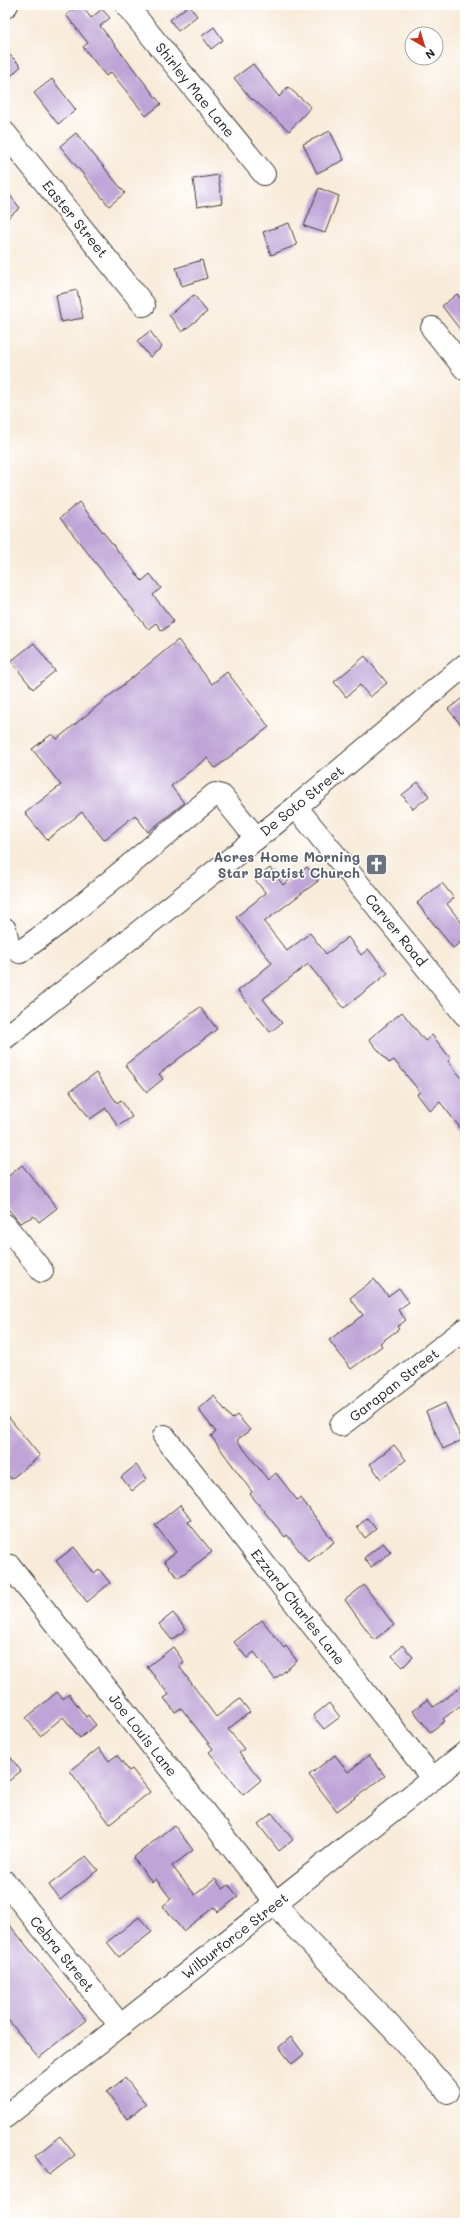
<svg xmlns="http://www.w3.org/2000/svg" width="470" height="2228" font-family="Mali,sans-serif">
  <rect width="100%" height="100%" fill="#fff"/>
  <filter id="ink" filterUnits="userSpaceOnUse"><feTurbulence type="fractalNoise" baseFrequency=".025" numOctaves="2"/><feDisplacementMap in="SourceGraphic" scale="8" xChannelSelector="R" yChannelSelector="G"/><feConvolveMatrix kernelMatrix="1 2 1 2 8 2 1 2 1" color-interpolation-filters="sRGB"/></filter>
  <filter id="wash" filterUnits="userSpaceOnUse"><feTurbulence type="fractalNoise" baseFrequency=".012" numOctaves="4" result="noise"/><feDisplacementMap in="SourceGraphic" scale="16" xChannelSelector="R" yChannelSelector="G"/><feGaussianBlur stdDeviation="0.9" result="paint"/><feColorMatrix in="noise" values="0 0 0 0 0 0 0 0 0 0 0 0 0 0 0 0 0 1.4 0 .05"/><feComposite in="paint" operator="in"/></filter>
  <g filter="url(#wash)">
    <rect width="100%" height="100%" fill="#f8ebd9"/>
    <g id="blocks">
      <!-- building -->
      <g fill="#bfa5d7">
        <path d="M79 5H81L91 18 102 9 110 18 100 26 161 104 146 116 111 72 106 76 83 47 88 43 66 15Z"/>
        <path d="M189 5 197 16 178 31 170 20Z"/>
        <path d="M214 27 223 40 211 49 202 36Z"/>
        <path d="M5 50 21 66 11 76 5 70Z"/>
        <path d="M253 64 279 97 288 87 311 107 289 131 253 99 252 100 234 78Z"/>
        <path d="M52 79 76 110 58 124 34 93Z"/>
        <path d="M330 131 344 160 317 173 303 144Z"/>
        <path d="M76 133 125 193 109 206 60 146Z"/>
        <path d="M218 175 222 203 197 207 193 179Z"/>
        <path d="M319 188 339 196 325 233 304 226Z"/>
        <path d="M5 189 20 208 5 220Z"/>
        <path d="M289 223 297 245 271 255 263 232Z"/>
        <path d="M202 260 207 278 182 286 176 268Z"/>
        <path d="M77 290 83 318 61 322 56 295Z"/>
        <path d="M457 294 465 304V336L442 306Z"/>
        <path d="M194 295 207 312 182 332 169 315Z"/>
        <path d="M150 331 162 347 150 357 137 341Z"/>
        <path d="M79 502 142 581 150 574 161 588 153 595 174 621 162 631 156 623 148 629 60 518Z"/>
        <path d="M178 640 212 684 227 672 269 727 215 768 207 758 171 786 184 803 148 832 135 815 104 840 82 812 47 840 25 813 61 785 32 749 52 734 57 739Z"/>
        <path d="M34 643 55 671 33 689 11 661Z"/>
        <path d="M365 656 387 683 370 697 360 685 346 697 334 682Z"/>
        <path d="M465 696V730L448 709Z"/>
        <path d="M418 782 429 796 413 809 402 795Z"/>
        <path d="M307 867 318 881 264 922 287 951 310 933 326 954 348 937 361 955 368 949 388 973 344 1008 308 964 263 999 282 1023 270 1032 238 991 272 963 236 917 266 893 255 880 270 868 283 885Z"/>
        <path d="M442 883 454 898 447 904 465 927V939L453 948 417 903Z"/>
        <path d="M200 1007 217 1029 159 1074 163 1079 147 1092 125 1065Z"/>
        <path d="M402 1012 425 1041 432 1035 451 1059 448 1061 465 1082V1134L440 1102 430 1111 417 1094 420 1092 394 1060 389 1063 369 1039Z"/>
        <path d="M96 1073 117 1103 121 1100 132 1117 118 1126 106 1108 90 1119 70 1091Z"/>
        <path d="M22 1165 57 1208 39 1222 34 1216 20 1223 5 1205V1179Z"/>
        <path d="M374 1279 388 1296 399 1288 409 1302 398 1310 406 1320 397 1327 399 1329 380 1343 382 1346 351 1369 329 1340 363 1315 350 1298Z"/>
        <path d="M214 1396 232 1419 237 1415 250 1430 237 1440 268 1480 276 1473 297 1500 301 1498 334 1542 308 1562 287 1535 285 1537 250 1494 252 1492 211 1436 216 1432 198 1409Z"/>
        <path d="M445 1403 462 1440 443 1449 426 1412Z"/>
        <path d="M5 1413 40 1456 11 1479 5 1471Z"/>
        <path d="M394 1445 406 1460 381 1479 370 1464Z"/>
        <path d="M136 1465 147 1479 132 1491 121 1477Z"/>
        <path d="M180 1505 191 1520 188 1522 212 1552 178 1578 164 1561 176 1552 155 1525Z"/>
        <path d="M367 1518 376 1529 365 1538 357 1527Z"/>
        <path d="M383 1543 391 1552 371 1567 364 1558Z"/>
        <path d="M74 1547 94 1573 99 1569 110 1583 87 1602 56 1561Z"/>
        <path d="M364 1585 394 1625 374 1640 345 1600Z"/>
        <path d="M173 1613 186 1629 172 1640 159 1624Z"/>
        <path d="M262 1620 284 1648 286 1646 297 1661 275 1679 254 1652 247 1658 234 1642Z"/>
        <path d="M402 1645 413 1657 403 1667 392 1656Z"/>
        <path d="M173 1647 184 1662 179 1666 216 1717 240 1699 250 1712 228 1729 244 1749 239 1753 261 1780 243 1795 209 1752 213 1749 181 1708 175 1712 164 1698 169 1695 147 1667Z"/>
        <path d="M465 1684V1702L443 1719 445 1721 430 1732 413 1710 428 1699 434 1707Z"/>
        <path d="M57 1692 63 1699 69 1694 86 1717 88 1715 96 1725 80 1738 63 1717 40 1736 26 1718Z"/>
        <path d="M329 1703 340 1717 324 1729 313 1716Z"/>
        <path d="M99 1748 109 1761 117 1755 129 1771 132 1769 150 1792 110 1824 70 1771Z"/>
        <path d="M5 1750 21 1771 5 1784Z"/>
        <path d="M335 1755 348 1772 369 1755 385 1776 337 1811 309 1775Z"/>
        <path d="M272 1813 293 1840 279 1851 258 1824Z"/>
        <path d="M174 1825 193 1850 172 1866 195 1895 215 1879 223 1889 229 1885 238 1897 218 1912 214 1907 183 1931 163 1906 171 1899 156 1879 152 1882 133 1858Z"/>
        <path d="M86 1856 98 1870 60 1900 49 1885Z"/>
        <path d="M139 1917 152 1932 119 1957 107 1942Z"/>
        <path d="M5 1919 86 2020 39 2058 5 2016Z"/>
        <path d="M291 2037 304 2054 292 2064 279 2047Z"/>
        <path d="M125 2078 146 2104 127 2119 107 2092Z"/>
        <path d="M60 2136 75 2155 49 2175 35 2156Z"/>
      </g>
    </g>
  </g>
  <g filter="url(#ink)">
    <use href="#blocks" fill-opacity="0" stroke="#3d3b38" stroke-width="1"/>
    <g fill="none" stroke-linecap="round" stroke-linejoin="round">
      <defs>
        <g id="minor">
          <path d="M126 5 264 174"/>
          <path d="M5 7 7 5"/>
          <path d="M5 133 144 305"/>
          <path d="M432 328 465 369"/>
          <path d="M296 807 465 1015"/>
          <path d="M5 929 9 946 20 952 66 918 215 794 222 796 256 838"/>
          <path d="M5 1038 296 807 465 665"/>
          <path d="M5 1225 42 1271"/>
          <path d="M341 1425 465 1329"/>
          <path d="M164 1436 433 1779"/>
          <path d="M10 1566 294 1926 396 2032 448 2092"/>
          <path d="M5 1882 120 2025"/>
          <path d="M5 2117 465 1753"/>
        </g>
      </defs>
      <!-- minor casing -->
      <use href="#minor" stroke="#3d3b38" stroke-width="24"/>
      <!-- minor -->
      <use href="#minor" stroke="#fff" stroke-width="22"/>
    </g>
  </g>
  <!-- icons -->
  <defs>
    <symbol id="church-square" viewBox="-11 -11 22 22"><rect x="-9" y="-9" width="18" height="18" rx="4" fill="#6b7280" stroke="#fff"/><path d="M-1.2-6h2.4v3.5h3.3v2.4h-3.3V6h-2.4V-.1h-3.3v-2.4h3.3Z" fill="#fff"/></symbol>
  </defs>
  <g fill-rule="evenodd">
    <use href="#church-square" x="364" y="852" width="25" height="25"/>
  </g>
  <g text-anchor="middle" stroke-width="3" stroke-linejoin="round" paint-order="stroke">
    <!-- street labels -->
    <g font-size="14" fill="#1c1c1c" stroke="#fff">
      <text transform="translate(195 90) rotate(51)" y="5">Shirley Mae Lane</text>
      <text transform="translate(75 219) rotate(51)" y="5">Easter Street</text>
      <text transform="translate(302 801) rotate(-39)" y="5">De Soto Street</text>
      <text transform="translate(396 930) rotate(51)" y="5">Carver Road</text>
      <text transform="translate(394 1385) rotate(-38)" y="5">Garapan Street</text>
      <text transform="translate(298 1607) rotate(52)" y="5">Ezzard Charles Lane</text>
      <text transform="translate(143 1735) rotate(52)" y="5">Joe Louis Lane</text>
      <text transform="translate(235 1936) rotate(-38)" y="5">Wilburforce Street</text>
      <text transform="translate(62 1954) rotate(51)" y="5">Cebra Street</text>
    </g>
    <!-- worship labels -->
    <g font-size="14" font-weight="bold" fill="#5b616d" stroke="#fff" text-anchor="end">
      <text x="360" y="862">Acres Home Morning<tspan x="360" dy="16">Star Baptist Church</tspan></text>
    </g>
  </g>
  <!-- margin -->
  <rect width="470" height="2228" fill="none" stroke="#fff" stroke-width="20"/>
  <!-- north arrow -->
  <g transform="translate(424 46) rotate(142)"><circle r="19" fill="#ffffff" stroke="#a4a4a4"/>
  <path d="M0-3L7 15L0 10L-7 15Z" fill="#c8321e"/>
  <text y="-6" font-size="11" font-weight="bold" text-anchor="middle" fill="#1c1c1c">N</text>
  </g>
</svg>
